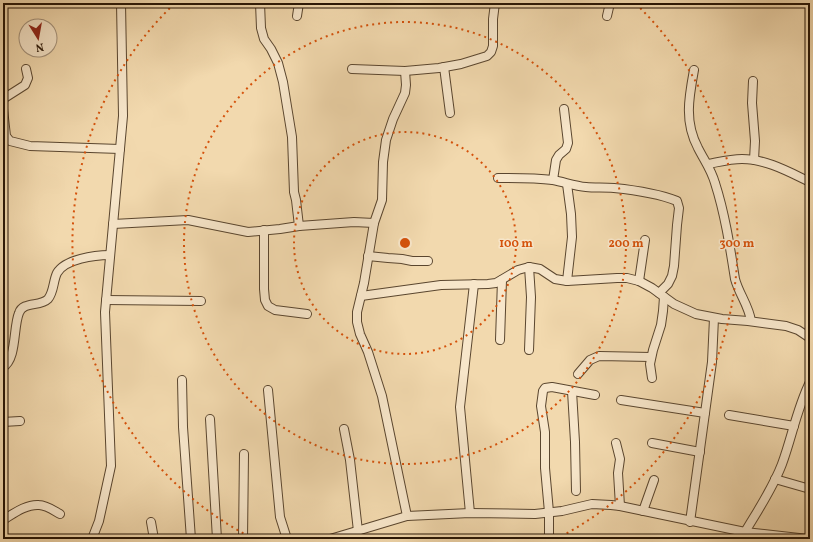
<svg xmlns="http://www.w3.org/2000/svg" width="813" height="542" font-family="Vollkorn,serif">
  <rect width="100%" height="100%" fill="#f2d9ae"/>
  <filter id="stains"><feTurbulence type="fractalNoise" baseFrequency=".005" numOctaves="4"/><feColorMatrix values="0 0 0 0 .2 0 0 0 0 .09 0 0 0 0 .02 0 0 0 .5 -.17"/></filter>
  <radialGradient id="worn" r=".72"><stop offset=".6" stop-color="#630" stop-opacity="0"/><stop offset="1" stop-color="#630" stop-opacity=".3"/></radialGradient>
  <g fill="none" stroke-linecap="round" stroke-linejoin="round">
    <defs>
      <g id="minor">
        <path d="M260 3 261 28 264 39 271 49 278 63 283 82 292 137 294 192 296 200 299 226"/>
        <path d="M297 16 299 3"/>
        <path d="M607 16 610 3"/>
        <path d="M444 67 450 113"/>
        <path d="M352 69 405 71 439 68 461 64 487 56 491 52 493 46V19L495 3"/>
        <path d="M694 70C689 97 684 122 698 148 704 160 711 169 715 183 725 214 730 247 735 279 739 294 749 306 751 321"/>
        <path d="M405 71 406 85 405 93 393 119 386 140 383 162 382 200 374 223 364 283 357 312V322L360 334 368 352 382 396 407 516"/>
        <path d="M753 81 752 103 755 141 754 160"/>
        <path d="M3 99 25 85 28 78 26 69"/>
        <path d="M3 109 6 136 10 141 30 146 120 149"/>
        <path d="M708 164C719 162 730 159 742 159 766 159 789 172 810 182"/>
        <path d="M498 178C516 178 535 178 553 180 564 182 575 186 586 187 595 188 604 187 614 188 634 190 657 193 677 201L679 208 677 225 674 266 672 276 668 284 659 293"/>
        <path d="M553 180 556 160 559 155 566 149 568 143 564 109"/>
        <path d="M567 184 571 214 572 237 567 281"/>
        <path d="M113 224 188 220 248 232 280 229 299 226 354 222 374 223"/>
        <path d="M264 230V289L265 300 268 306 275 310 307 314"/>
        <path d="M368 256 388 258 402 259 412 261H428"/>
        <path d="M529 267 531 297 529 350"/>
        <path d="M639 281 645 240"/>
        <path d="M361 296 441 285 488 284 496 283 518 270 529 267 540 269 555 279 567 281 617 278H627L639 281 652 288 674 304 696 314 722 319 748 321 786 326 798 330 810 338"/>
        <path d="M106 300 201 301"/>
        <path d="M500 340 502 280"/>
        <path d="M3 367C17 359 13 327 19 313 23 301 40 307 48 299 54 292 53 281 57 273 65 259 95 255 110 255"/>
        <path d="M578 374 590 360 599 356 651 357"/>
        <path d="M652 378 650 364 653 350 661 325 663 311 664 297"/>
        <path d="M182 380 183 427 191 539"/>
        <path d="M268 390 280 517 287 539"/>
        <path d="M572 391 575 442 576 491"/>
        <path d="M621 400 705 413"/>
        <path d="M729 415 794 426"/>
        <path d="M210 419 217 539"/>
        <path d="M3 422 20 421"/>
        <path d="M344 429 350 460 358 531"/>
        <path d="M616 443 620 459 618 473 620 506"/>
        <path d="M652 443 700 452"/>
        <path d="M775 479 810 489"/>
        <path d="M643 511 654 480"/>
        <path d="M470 513 460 407 474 284"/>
        <path d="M3 520C13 514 26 504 39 505 46 505 53 510 60 514"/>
        <path d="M151 522 154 539"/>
        <path d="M690 522 712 362 714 318"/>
        <path d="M92 539 99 521 111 466 105 312 123 116 121 3"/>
        <path d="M243 539 244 454"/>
        <path d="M330 539 407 516 470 513 535 514 562 511 592 504 611 505 620 506 745 532 808 539"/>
        <path d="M549 539V512L545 468V432L541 406 543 391 545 388 552 387 595 395"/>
        <path d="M740 539 745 532C758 510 773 488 782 464 792 437 797 408 810 382"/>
      </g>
    </defs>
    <!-- minor casing -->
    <use href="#minor" stroke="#5a462f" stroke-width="10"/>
    <!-- minor -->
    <use href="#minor" stroke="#f7e6ca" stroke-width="8"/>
  </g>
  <!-- distance rings -->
  <g fill="none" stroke="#d5520b" stroke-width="2" stroke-dasharray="2 4">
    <circle cx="405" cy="243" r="111"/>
    <circle cx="405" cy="243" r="221"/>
    <path d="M254 539A332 332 0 0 1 174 4M636 4A332 332 0 0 1 556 539"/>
  </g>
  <circle cx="405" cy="243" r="6" fill="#d5520b" stroke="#f7e6ca" stroke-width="2"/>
  <g font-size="12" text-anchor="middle" font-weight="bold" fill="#d5520b" stroke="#f7e6ca" stroke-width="3" stroke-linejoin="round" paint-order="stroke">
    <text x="516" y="247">100 m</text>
    <text x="626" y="247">200 m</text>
    <text x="737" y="247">300 m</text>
  </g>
  <!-- margin -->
  <rect width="813" height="542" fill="none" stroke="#f2d9ae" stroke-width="16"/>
  <rect x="4" y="4" width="805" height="534" fill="none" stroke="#271505" stroke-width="2"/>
  <rect x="8" y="8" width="797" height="526" fill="none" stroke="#271505"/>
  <!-- north arrow -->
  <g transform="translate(38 38) rotate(169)"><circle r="19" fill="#f7e6ca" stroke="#a4927b"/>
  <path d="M0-3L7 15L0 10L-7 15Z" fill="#8f2418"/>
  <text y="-6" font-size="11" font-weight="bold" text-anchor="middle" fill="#271505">N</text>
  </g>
  <rect width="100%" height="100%" filter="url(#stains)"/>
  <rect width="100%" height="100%" fill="url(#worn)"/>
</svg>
